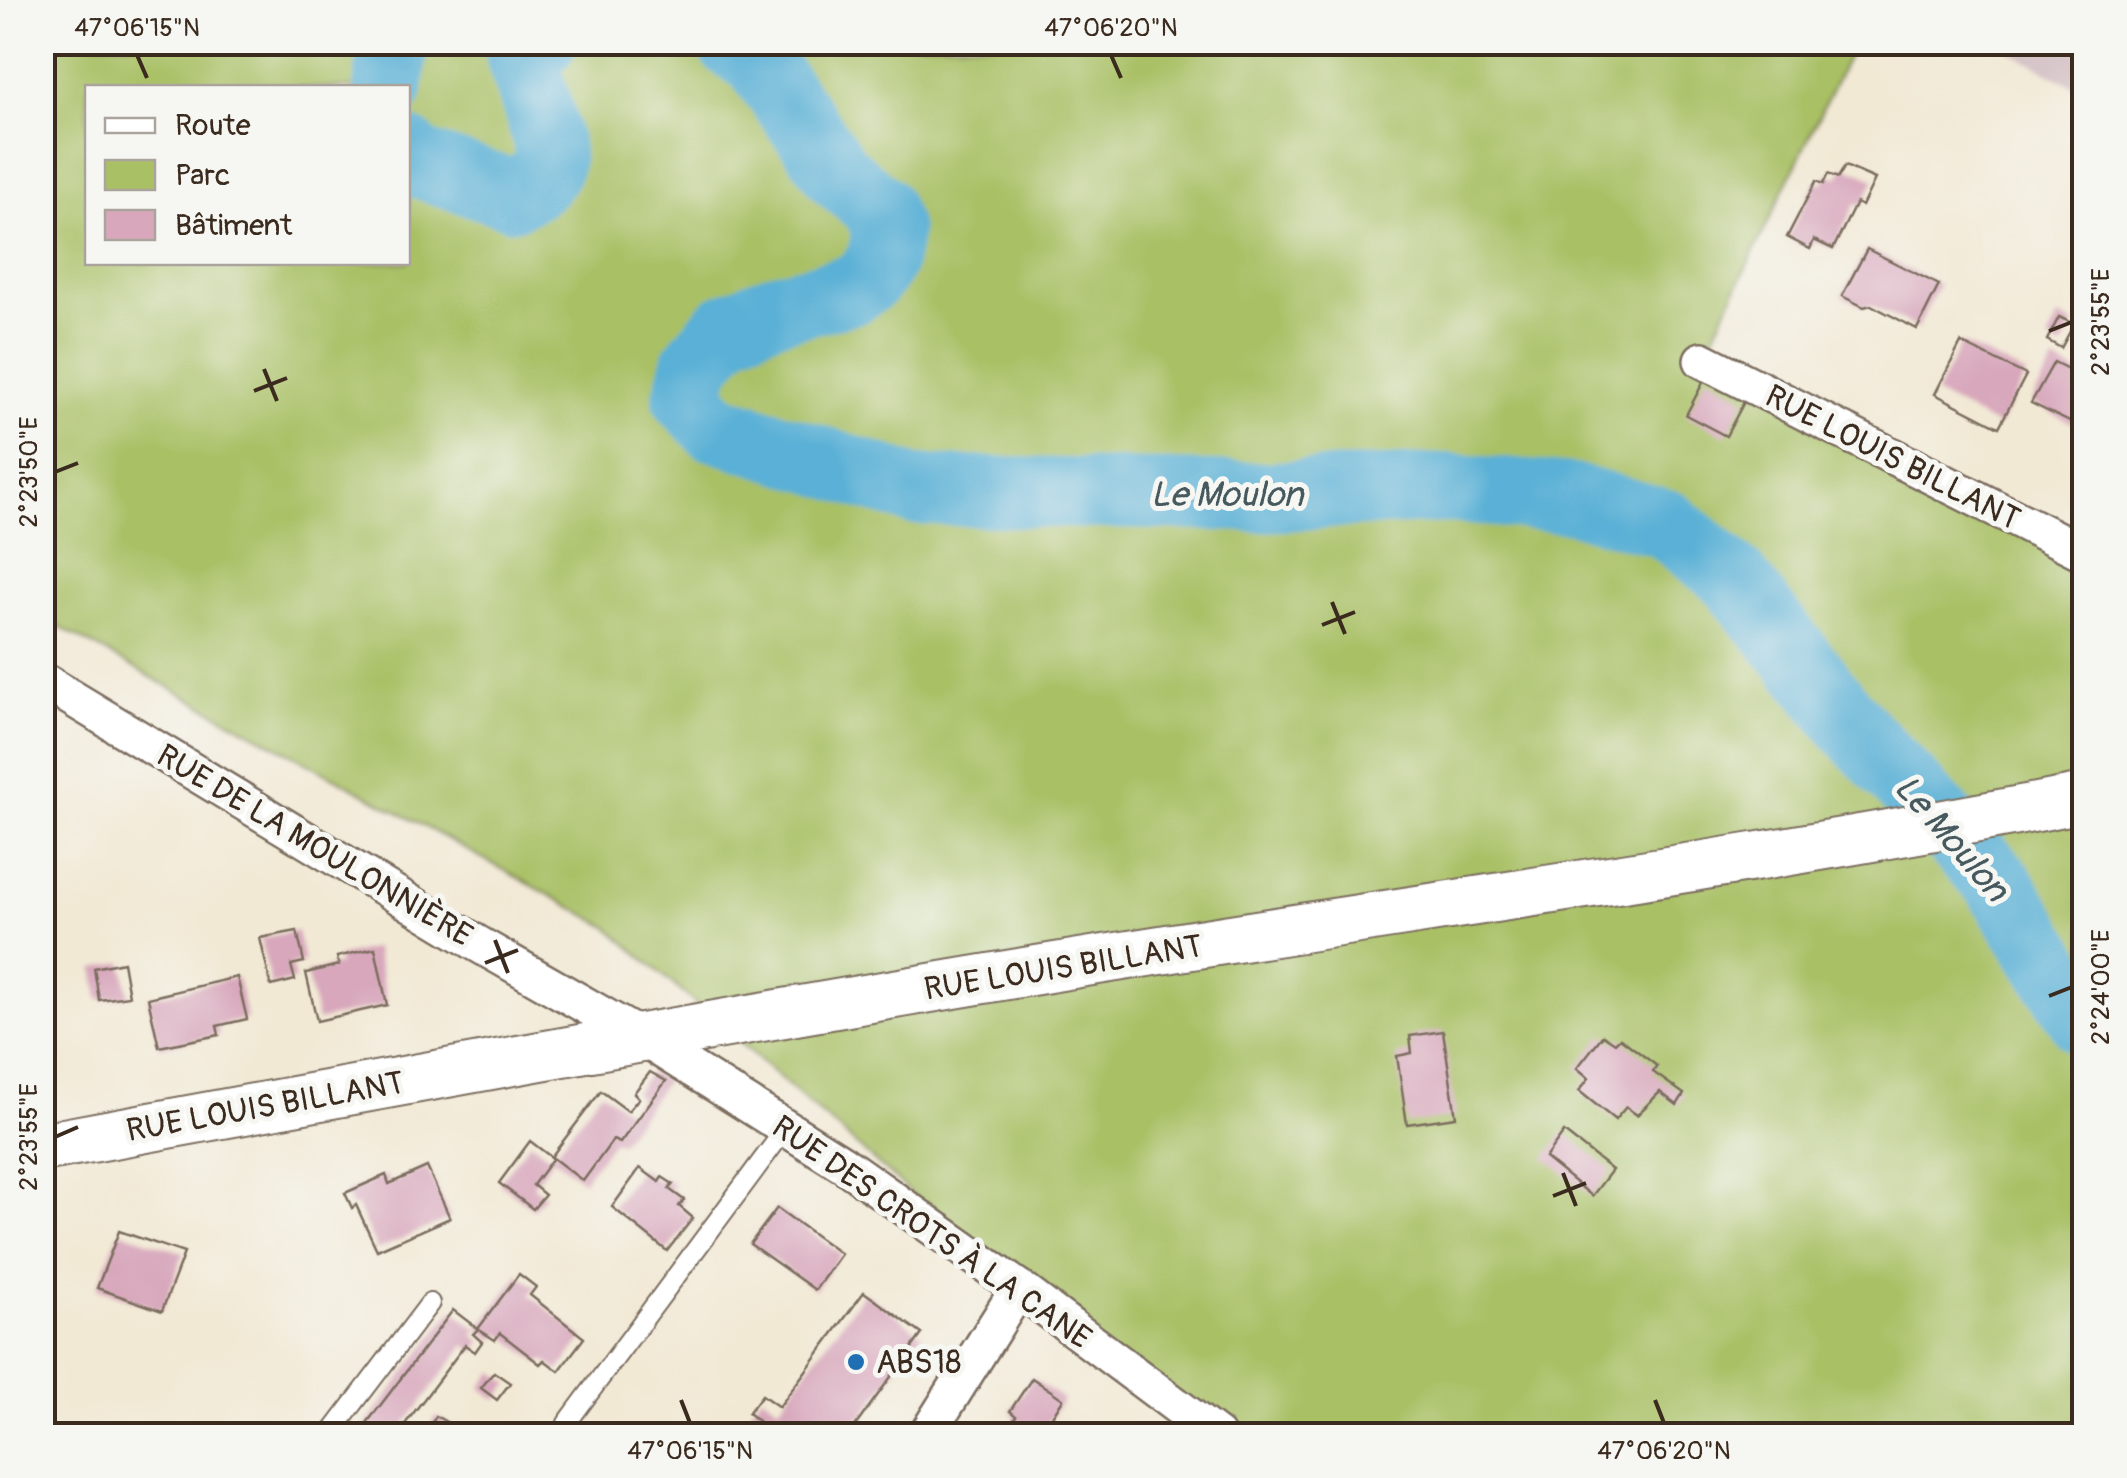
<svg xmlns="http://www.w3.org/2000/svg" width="2127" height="1478" font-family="Pangolin,sans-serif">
  <rect width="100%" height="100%" fill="#f6f6f2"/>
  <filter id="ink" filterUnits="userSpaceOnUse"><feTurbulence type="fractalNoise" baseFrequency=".01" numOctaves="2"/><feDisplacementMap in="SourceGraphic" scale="20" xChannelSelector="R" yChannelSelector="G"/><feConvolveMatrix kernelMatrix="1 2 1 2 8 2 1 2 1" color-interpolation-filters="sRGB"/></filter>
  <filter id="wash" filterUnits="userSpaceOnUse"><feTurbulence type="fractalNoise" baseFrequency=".0048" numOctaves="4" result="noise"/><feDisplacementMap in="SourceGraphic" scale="40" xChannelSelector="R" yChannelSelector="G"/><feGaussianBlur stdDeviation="2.25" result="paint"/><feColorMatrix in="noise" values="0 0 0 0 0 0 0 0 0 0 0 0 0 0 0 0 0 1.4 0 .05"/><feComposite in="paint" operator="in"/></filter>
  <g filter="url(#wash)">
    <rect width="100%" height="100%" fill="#f2e9d5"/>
    <!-- industrial -->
    <path fill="#d2bec3" d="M1995 43H2084V92Z"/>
    <!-- green -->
    <path fill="#a9c065" stroke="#727542" stroke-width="2.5" fill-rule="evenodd" d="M42 43H1854L1702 360 2084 553V1435H1217L1019 1288 608 927 43 618ZM88 88H408V262H88Z"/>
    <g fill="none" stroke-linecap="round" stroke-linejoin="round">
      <!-- river -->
      <g stroke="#5ab0d6" stroke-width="70">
        <path d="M730 42 758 61 838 174 877 207 887 231 881 261 869 278 854 289 772 309 726 328 697 363 688 398 715 427 913 490 1261 497 1448 488 1574 499 1666 524 1732 577 1857 732 1998 882 2084 1020"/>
        <path d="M388 88 394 42"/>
        <path d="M408 153 415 162 513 195C528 187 544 180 548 162 552 142 528 80 521 58L542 42"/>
      </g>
    </g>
    <g id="blocks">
      <!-- building -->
      <g fill="#d8a7bc">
        <path d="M1845 166 1875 179 1862 206 1856 203 1833 249 1814 240 1810 249 1787 237 1816 181 1823 184 1828 174 1838 178Z"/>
        <path d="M1867 249 1939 285 1917 329 1871 305 1864 307 1842 296Z"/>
        <path d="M2059 317 2074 324 2061 348 2047 340Z"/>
        <path d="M1961 343 2026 375 1999 427 1935 394Z"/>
        <path d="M2054 362 2084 377 2082 428 2031 403Z"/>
        <path d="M1707 375 1746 398 1726 436 1686 415Z"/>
        <path d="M297 931 304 962 291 965 295 980 271 986 260 938Z"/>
        <path d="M375 948 387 1005 317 1021 306 973 339 965 337 957Z"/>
        <path d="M123 962 129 996 99 1000 94 968Z"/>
        <path d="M237 977 247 1019 217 1026 219 1035 159 1047 148 998Z"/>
        <path d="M1443 1031 1456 1117 1407 1124 1397 1056 1412 1053 1410 1036Z"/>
        <path d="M1603 1035 1615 1043 1620 1038 1657 1066 1653 1072 1684 1094 1677 1105 1660 1092 1637 1115 1626 1107 1615 1120 1579 1091 1589 1078 1577 1068Z"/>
        <path d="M650 1072 666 1081 620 1143 613 1140 583 1181 553 1158 533 1185 545 1195 533 1209 499 1183 530 1141 551 1157 601 1091 628 1111 639 1098 634 1093Z"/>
        <path d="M1564 1132 1612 1170 1592 1196 1545 1158Z"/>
        <path d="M427 1167 450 1218 377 1250 356 1205 352 1208 345 1193 386 1175 389 1184Z"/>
        <path d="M640 1168 659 1182 662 1177 673 1184 669 1189 684 1200 679 1206 693 1218 667 1251 612 1207Z"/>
        <path d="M777 1208 841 1254 815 1290 750 1244Z"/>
        <path d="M119 1231 184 1253 162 1311 97 1288Z"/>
        <path d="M519 1274 536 1287 530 1295 584 1338 559 1371 544 1360 540 1364 500 1333 495 1340 478 1329 473 1334 482 1342 475 1352 465 1345 396 1436H357L453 1310 478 1329Z"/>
        <path d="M864 1292 922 1334 848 1436H777L748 1413 762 1395 779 1407Z"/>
        <path d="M494 1372 510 1383 497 1400 481 1388Z"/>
        <path d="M1032 1378 1063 1399 1040 1436H1004L1016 1416 1010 1411Z"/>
        <path d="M436 1416 470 1436H424Z"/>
      </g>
    </g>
  </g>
  <g filter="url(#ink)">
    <use href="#blocks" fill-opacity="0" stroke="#7b6d5e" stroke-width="2.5"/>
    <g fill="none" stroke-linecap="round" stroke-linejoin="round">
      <defs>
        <g id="lane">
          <path d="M567 1423 786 1128"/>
          <path d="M329 1436 430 1303"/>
        </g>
        <g id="street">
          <path d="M1702 360 2084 553"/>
          <path d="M42 680 478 944 641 1037 843 1164 1019 1288 1217 1436"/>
          <path d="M926 1436 1019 1288"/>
        </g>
        <path id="secondary" d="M42 1147C374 1086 705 1025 1037 970 1386 912 1737 866 2084 798"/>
      </defs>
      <!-- lane casing -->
      <use href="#lane" stroke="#7b6d5e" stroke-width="22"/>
      <!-- street casing -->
      <use href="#street" stroke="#7b6d5e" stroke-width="40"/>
      <!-- secondary casing -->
      <use href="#secondary" stroke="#7b6d5e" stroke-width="52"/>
      <!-- lane -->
      <use href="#lane" stroke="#fff" stroke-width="18"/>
      <!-- street -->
      <use href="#street" stroke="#fff" stroke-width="35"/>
      <!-- secondary -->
      <use href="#secondary" stroke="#fff" stroke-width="48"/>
    </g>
  </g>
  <!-- ticks -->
  <path fill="none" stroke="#3b2a1e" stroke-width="4" d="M137 55 147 78M1111 55 1121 78M2049 331 2072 322M264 369 277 401M254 391 287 378M55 472 78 463M1332 602 1345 634M1322 625 1355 612M495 940 508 973M485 963 518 950M2049 996 2072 987M55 1137 78 1127M1563 1173 1576 1206M1553 1196 1586 1183M681 1400 690 1423M1655 1400 1664 1423"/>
  <!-- markers -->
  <circle fill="#1f6fb2" stroke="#f6f6f2" stroke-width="4" cx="856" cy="1362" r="10"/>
  <g text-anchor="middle" stroke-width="10" stroke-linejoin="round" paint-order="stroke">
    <!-- street labels -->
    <g font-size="32" fill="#3b2a1e" stroke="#f6f6f2">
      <text transform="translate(1893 457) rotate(27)" y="11">RUE LOUIS BILLANT</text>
      <text transform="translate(315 845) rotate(31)" y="11">RUE DE LA MOULONNIÈRE</text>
      <text transform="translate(1063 967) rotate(-9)" y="11">RUE LOUIS BILLANT</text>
      <text transform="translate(265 1106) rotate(-10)" y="11">RUE LOUIS BILLANT</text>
      <text transform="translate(932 1232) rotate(35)" y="11">RUE DES CROTS À LA CANE</text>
    </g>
    <!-- poi labels -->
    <g font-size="32" fill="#3b2a1e" stroke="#f6f6f2" text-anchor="start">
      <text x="876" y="1373">ABS18</text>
    </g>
    <!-- water labels -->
    <g font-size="35" font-style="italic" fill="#46595e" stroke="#f6f6f2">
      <text x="1227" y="506">Le Moulon</text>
      <text transform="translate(1952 838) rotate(49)" y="12">Le Moulon</text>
    </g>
  </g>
  <!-- margin -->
  <rect width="2127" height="1478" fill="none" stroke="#f6f6f2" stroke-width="110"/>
  <!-- legend -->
  <rect x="85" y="85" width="325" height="180" fill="#f6f6f2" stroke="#aba49d" stroke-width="2.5"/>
  <rect x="105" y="118" width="50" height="15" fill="#ffffff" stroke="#aba49d" stroke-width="2.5"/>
  <text x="175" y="135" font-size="30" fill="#3b2a1e">Route</text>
  <rect x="105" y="160" width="50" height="30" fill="#a9c065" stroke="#aba49d" stroke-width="2.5"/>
  <text x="175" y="185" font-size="30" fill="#3b2a1e">Parc</text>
  <rect x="105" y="210" width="50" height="30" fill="#d8a7bc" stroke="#aba49d" stroke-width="2.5"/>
  <text x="175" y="235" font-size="30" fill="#3b2a1e">Bâtiment</text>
  <rect x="55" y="55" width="2017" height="1368" fill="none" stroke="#3b2a1e" stroke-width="4"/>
  <g font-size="25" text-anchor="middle" fill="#3b2a1e">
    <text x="137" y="36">47°06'15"N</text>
    <text x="1111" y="36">47°06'20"N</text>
    <text transform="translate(2100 322) rotate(-90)" y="9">2°23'55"E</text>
    <text transform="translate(28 472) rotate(-90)" y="9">2°23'50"E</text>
    <text transform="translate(2100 987) rotate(-90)" y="9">2°24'00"E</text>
    <text transform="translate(28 1137) rotate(-90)" y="9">2°23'55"E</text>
    <text x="690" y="1459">47°06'15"N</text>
    <text x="1664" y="1459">47°06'20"N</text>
  </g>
</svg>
